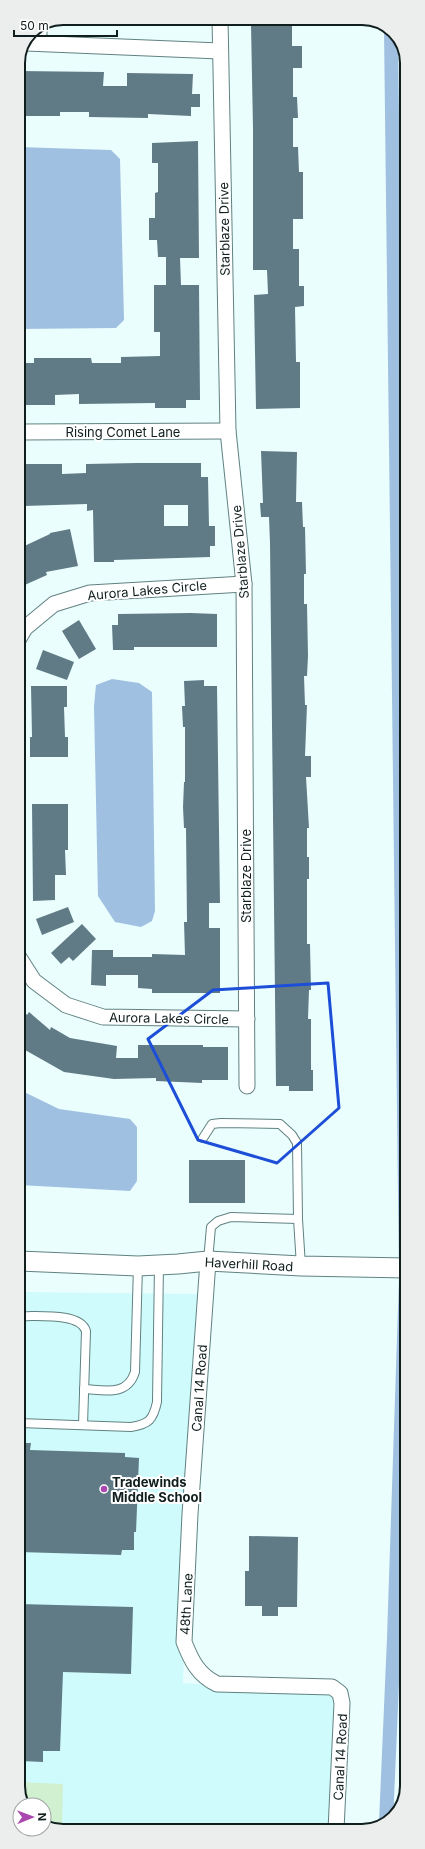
<svg xmlns="http://www.w3.org/2000/svg" width="425" height="1849" font-family="Inter,sans-serif">
  <rect width="100%" height="100%" fill="#eafefe"/>
  <!-- built -->
  <path fill="#cffbfc" d="M19 1292 197 1294 183 1683 334 1693 328 1830 57 1831 44 1825V1805H25L19 1795Z"/>
  <!-- green -->
  <path fill="#d0f0d0" d="M19 1782 63 1784 62 1831H57L44 1825V1805H25L19 1795Z"/>
  <!-- water -->
  <g fill="#a0c0e1">
    <path d="M18 147 111 150 120 159 124 320 116 328 18 329Z"/>
    <path d="M112 679 139 683 152 692 155 911 152 921 141 927 115 922 98 896 94 706 96 685Z"/>
    <path d="M18 1089 59 1109 130 1119 137 1127V1181L130 1191 19 1185Z"/>
  </g>
  <g fill="none" stroke-linecap="round" stroke-linejoin="round">
    <!-- canal -->
    <path stroke="#a0c0e1" stroke-width="14" d="M386 1822 394 1638 406 1278 391 30"/>
  </g>
  <!-- building -->
  <g fill="#607b86" fill-rule="evenodd">
    <path d="M271 18H292V46H302V68H293V97H297L298 118H293V147H298L299 172H303V219H293V249H299V286H304V306L295 307 296 362H300V408L256 409 254 295 268 294 267 270H253V129L251 25 271 24Z"/>
    <path d="M18 71 104 72 103 86H127V73L193 74 192 94H200V107H191V116L148 114V118L89 117V112H60V116H18Z"/>
    <path d="M198 141 199 258H180L181 285H199L200 400H186V408H155V403L79 404V394L55 395V405H18V363H34V358H91L92 363H121V357L160 356V332H154V285H166V257H158L157 240H149V218H155V193L158 192V163H152V143Z"/>
    <path d="M261 451 297 452 296 502H302L303 527H305L306 574H304V604H307L308 656 307 676H304L305 705H307L305 756H311V777H306L309 828H307V857H309V879H307V944H310L311 990H309L308 1019H311V1070H313V1091H289V1086H276L270 543 269 517H261L260 503H263Z"/>
    <path d="M137 463H201V477H208L209 526H215V546H210V557L114 560V562H94L93 510 87 511V504L24 506V499H18V485H24V464H62V474L86 473V464ZM164 505H188V526H164Z"/>
    <path d="M70 529 78 566 46 572 47 575 18 588V549L50 534V533Z"/>
    <path d="M191 613 217 614V647H134V650H113L112 625H118V614Z"/>
    <path d="M79 620 96 649 79 659 62 631Z"/>
    <path d="M43 650 74 662 67 680 36 669Z"/>
    <path d="M204 680V686H217L220 903H209V928H220V993H152V989L138 988V975H106V986L91 985 92 950H113V957H152V954L185 955 184 922H187L186 828H184L183 807 184 782H185V727H183L182 706H185L184 681Z"/>
    <path d="M31 686H67V707H64L65 737H68V757H30V737H32Z"/>
    <path d="M32 804H68V850H65L66 875H55V900L33 901Z"/>
    <path d="M68 907 74 922 42 935 36 919Z"/>
    <path d="M82 924 96 939 73 961 69 957 61 964 51 953Z"/>
    <path d="M18 1002 27 1015 29 1012 50 1030 51 1027 70 1038 117 1046 116 1058H138V1045H203V1047H228V1080H202V1083L156 1081V1078L114 1079 64 1072 18 1046Z"/>
    <rect x="189" y="1160" width="56" height="43"/>
    <path d="M19 1443H31L30 1450 125 1453V1457L139 1458 136 1532H134V1550H122L121 1555 19 1552Z"/>
    <path d="M249 1536 298 1537 297 1607H278V1616H262V1606H245V1571H249Z"/>
    <path d="M19 1604 133 1607 131 1674 63 1672 60 1751H43V1762L21 1761 22 1750H19Z"/>
  </g>
  <g fill="none" stroke-linecap="round" stroke-linejoin="round">
    <defs>
      <g id="service">
        <path d="M203 1138 212 1124 221 1123 280 1124 292 1135 297 1143 298 1219 301 1266"/>
        <path d="M208 1261 211 1227 218 1221 231 1217 298 1219"/>
        <path d="M19 1316C36 1317 80 1312 86 1331L83 1425"/>
        <path d="M84 1389C104 1390 127 1397 135 1372L138 1266"/>
        <path d="M19 1423 131 1427C149 1424 153 1420 157 1402L159 1265"/>
      </g>
      <g id="minor">
        <path d="M220 18 228 431 244 584 247 1086"/>
        <path d="M26 43 220 51"/>
        <path d="M39 43V28"/>
        <path d="M18 432 228 431"/>
        <path d="M18 640 25 628 54 604 90 593 244 584"/>
        <path d="M18 956 34 981 66 1005 103 1017 247 1019"/>
        <path d="M208 1261 190 1514 184 1642C191 1660 198 1675 217 1684L332 1687 340 1693 342 1703 336 1830"/>
      </g>
      <path id="tertiary" d="M19 1261 138 1266 178 1264 208 1261 301 1266 407 1268"/>
    </defs>
    <!-- service casing -->
    <use href="#service" stroke="#618181" stroke-width="10"/>
    <!-- minor casing -->
    <use href="#minor" stroke="#618181" stroke-width="17"/>
    <!-- tertiary casing -->
    <use href="#tertiary" stroke="#618181" stroke-width="21"/>
    <!-- service -->
    <use href="#service" stroke="#fff" stroke-width="8"/>
    <!-- minor -->
    <use href="#minor" stroke="#fff" stroke-width="15"/>
    <!-- tertiary -->
    <use href="#tertiary" stroke="#fff" stroke-width="19"/>
  </g>
  <!-- marked area -->
  <path fill="none" stroke="#1d4ed8" stroke-width="3" stroke-linejoin="round" d="M328 983 339 1108 277 1163 198 1140 148 1039 213 990Z"/>
  <!-- markers -->
  <circle fill="#ab48af" stroke="#fff" stroke-width="1.5" cx="104" cy="1489" r="4"/>
  <g text-anchor="middle" stroke-width="4" stroke-linejoin="round" paint-order="stroke">
    <!-- street labels -->
    <g font-size="13" fill="#111e1e" stroke="#fff">
      <text transform="translate(224 229) rotate(-91)" y="5">Starblaze Drive</text>
      <text x="123" y="437">Rising Comet Lane</text>
      <text transform="translate(240 552) rotate(-95)" y="5">Starblaze Drive</text>
      <text transform="translate(147 590) rotate(-5)" y="5">Aurora Lakes Circle</text>
      <text transform="translate(246 876) rotate(-90)" y="5">Starblaze Drive</text>
      <text transform="translate(169 1018) rotate(1)" y="5">Aurora Lakes Circle</text>
      <text transform="translate(249 1264) rotate(3)" y="5">Haverhill Road</text>
      <text transform="translate(199 1388) rotate(-86)" y="5">Canal 14 Road</text>
      <text transform="translate(186 1604) rotate(-87)" y="5">48th Lane</text>
      <text transform="translate(340 1757) rotate(-87)" y="5">Canal 14 Road</text>
    </g>
    <!-- poi labels -->
    <g font-size="13" font-weight="bold" fill="#111e1e" stroke="#fff" text-anchor="start">
      <text x="112" y="1487">Tradewinds<tspan x="112" dy="15">Middle School</tspan></text>
    </g>
  </g>
  <!-- crop -->
  <path d="M0 0H425V1849H0ZM63 25H362A38 38 0 0 1 400 63V1786A38 38 0 0 1 362 1824H63A38 38 0 0 1 25 1786V63A38 38 0 0 1 63 25Z" fill="#eceded" fill-rule="evenodd"/>
  <path fill="none" stroke="#111e1e" stroke-width="2" d="M63 25H362A38 38 0 0 1 400 63V1786A38 38 0 0 1 362 1824H63A38 38 0 0 1 25 1786V63A38 38 0 0 1 63 25Z"/>
  <!-- north arrow -->
  <g transform="translate(32 1817) rotate(89)"><circle r="19" fill="#ffffff" stroke="#a0a5a5"/>
  <path d="M0-3L7 15L0 10L-7 15Z" fill="#ab48af"/>
  <text y="-6" font-size="11" font-weight="bold" text-anchor="middle" fill="#111e1e">N</text>
  </g>
  <!-- scale -->
  <path d="M14 30v6h103v-6" fill="none" stroke="#111e1e" stroke-width="2"/>
  <text x="20" y="30" font-size="12" fill="#111e1e" stroke="#ffffff" stroke-width="3" paint-order="stroke">50 m</text>
</svg>
